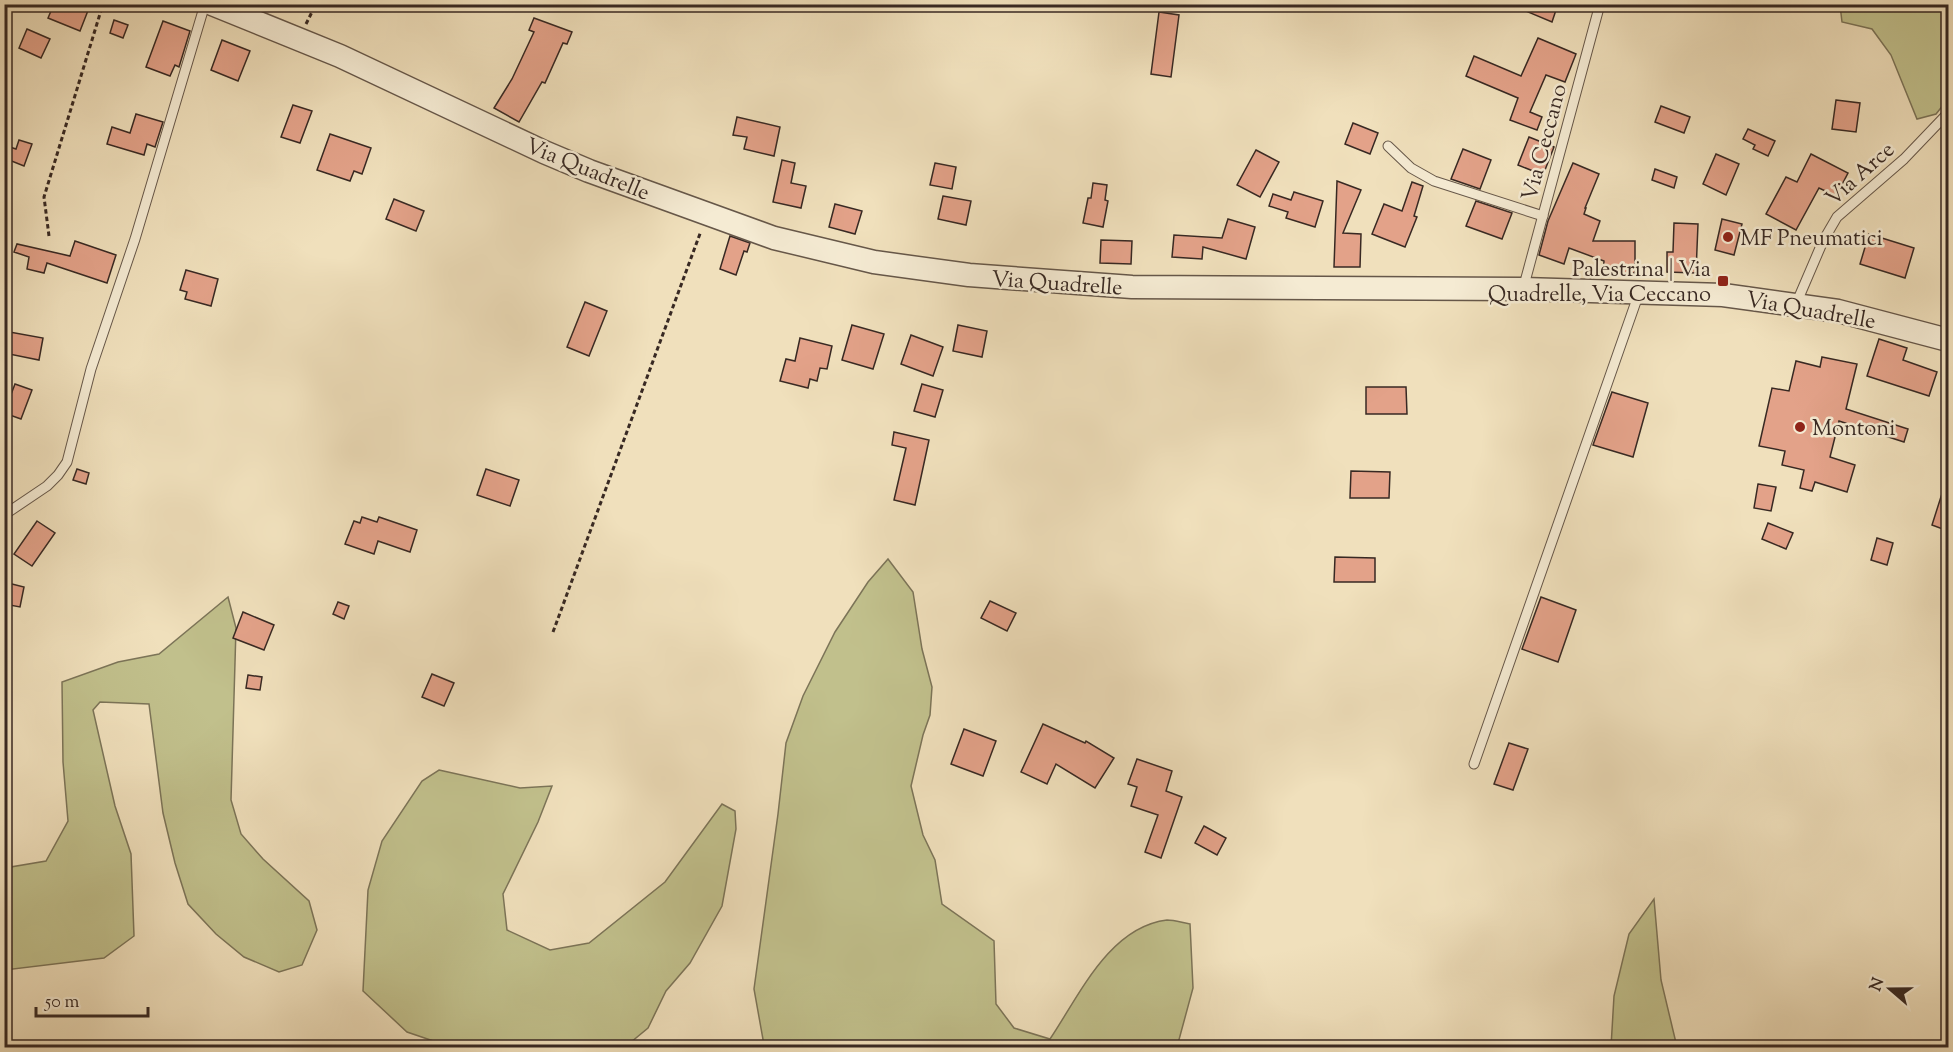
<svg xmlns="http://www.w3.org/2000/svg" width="1953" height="1052" font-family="'Sorts Mill Goudy',serif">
  <rect width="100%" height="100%" fill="#f0e0bc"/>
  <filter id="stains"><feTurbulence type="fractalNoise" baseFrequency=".00333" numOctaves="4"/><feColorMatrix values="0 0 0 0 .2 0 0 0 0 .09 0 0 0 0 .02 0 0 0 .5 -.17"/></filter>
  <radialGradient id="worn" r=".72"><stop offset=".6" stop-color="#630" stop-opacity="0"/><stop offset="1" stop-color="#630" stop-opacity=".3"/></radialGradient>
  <!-- green -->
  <g fill="#c1c08c" stroke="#7c7458" stroke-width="1.5">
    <path d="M1840 5H1948V99L1936 114 1917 119 1891 55 1872 29 1842 22Z"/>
    <path d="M888 559 913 592 922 649 932 687 930 715 923 735 911 786 923 835 935 860 942 904 994 941 996 1004 1014 1028 1050 1039C1079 996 1109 927 1167 920 1175 920 1183 923 1190 924L1193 988 1177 1047 766 1048 764 1045 754 989 778 814 786 743 803 696 835 632 868 582Z"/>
    <path d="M228 597 236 628 231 800 241 834 263 859 309 901 317 930 302 965 279 972 244 957 216 934 188 904 175 863 163 813 149 704 100 702 93 710 115 806 131 854 134 936 104 958 5 970V868L46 861 68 821 63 762 62 682 118 662 159 654Z"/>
    <path d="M439 770 520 788 552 786 538 822 503 894 507 930 550 950 589 943 665 882 722 804 735 811 736 829 722 906 690 963 666 991 648 1028 625 1047 588 1043 549 1042 527 1048 451 1047 407 1032 363 991 368 890 382 841 422 781Z"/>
    <path d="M1654 899 1661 980 1677 1047H1611L1614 996 1629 934Z"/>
  </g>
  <!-- building -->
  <g fill="#e3a289" stroke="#382923" stroke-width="1.5">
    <path d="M54 4H79L89 8 80 31 48 18Z"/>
    <path d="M1509 4H1558L1552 22Z"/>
    <path d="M1159 12 1179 15 1171 77 1151 74Z"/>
    <path d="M534 18 572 32 567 44 563 43 545 83 542 82 519 122 494 108 512 79 534 32 529 30Z"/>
    <path d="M114 20 128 25 123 38 110 33Z"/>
    <path d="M163 21 190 31 179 67 175 65 170 76 146 67Z"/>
    <path d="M27 29 50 39 41 58 19 48Z"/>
    <path d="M1538 38 1576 54 1565 82 1546 75 1530 112 1542 117 1537 130 1510 120 1518 98 1466 76 1474 56 1521 76Z"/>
    <path d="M222 40 250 51 238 81 211 70Z"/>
    <path d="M1836 100 1860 103 1856 132 1832 129Z"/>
    <path d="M293 105 312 111 300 143 281 137Z"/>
    <path d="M1661 106 1690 117 1684 133 1655 122Z"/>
    <path d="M136 114 163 122 155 147 147 144 144 155 107 144 112 127 130 133Z"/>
    <path d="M737 117 780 127 774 156 744 149 747 137 733 135Z"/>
    <path d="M1353 123 1378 133 1370 154 1345 144Z"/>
    <path d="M1748 129 1775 141 1768 156 1753 149 1755 145 1743 139Z"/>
    <path d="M330 134 371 148 362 174 354 171 350 181 317 170Z"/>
    <path d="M1529 137 1554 147 1543 175 1518 165Z"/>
    <path d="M19 140 32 144 24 166 4 158V145L16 149Z"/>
    <path d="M1463 149 1491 160 1480 189 1451 179Z"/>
    <path d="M1256 150 1279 162 1260 197 1237 185Z"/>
    <path d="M1716 154 1739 164 1726 195 1703 184Z"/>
    <path d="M1811 154 1848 173 1836 196 1819 188 1796 230 1766 214 1786 177 1797 182Z"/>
    <path d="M782 160 795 163 791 183 806 186 801 208 773 202Z"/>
    <path d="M935 163 956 167 952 189 930 185Z"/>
    <path d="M1573 163 1599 174 1585 208H1586L1584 214 1600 221 1593 241H1635V273L1603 272 1604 261 1569 248 1564 264 1539 255 1548 221Z"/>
    <path d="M1655 169 1677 177 1674 188 1652 180Z"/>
    <path d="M1337 181 1361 190 1343 233 1361 234 1360 267H1334Z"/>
    <path d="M1412 182 1423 186 1414 216 1417 217 1405 247 1372 234 1384 204 1402 211Z"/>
    <path d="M1093 183 1107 185 1105 200 1108 201 1103 227 1083 223 1088 198H1091Z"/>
    <path d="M1294 192 1323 201 1315 227 1286 218 1288 212 1269 206 1273 194 1291 200Z"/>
    <path d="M943 196 971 201 966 225 938 219Z"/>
    <path d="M394 199 424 211 416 231 386 219Z"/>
    <path d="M1476 201 1512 213 1502 239 1466 226Z"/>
    <path d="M835 204 862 211 855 234 829 227Z"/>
    <path d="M1228 219 1255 227 1246 259 1203 247 1202 259 1172 257 1174 235 1222 238Z"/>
    <path d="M1722 219 1742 224 1734 255 1715 250Z"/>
    <path d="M1674 223 1698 224 1696 273 1667 272V252H1673Z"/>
    <path d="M1869 234 1914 248 1905 278 1860 264Z"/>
    <path d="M730 236 750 243 747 252 744 251 736 275 720 269Z"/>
    <path d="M1101 240 1132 241 1131 264 1100 263Z"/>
    <path d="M75 241 116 255 107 283 47 263 44 273 27 269 29 257 14 252 17 244 70 256Z"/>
    <path d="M186 270 218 279 211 306 185 299 187 292 180 290Z"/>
    <path d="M585 302 607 311 589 356 567 347Z"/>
    <path d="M852 325 884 334 873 369 842 360Z"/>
    <path d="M958 325 987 331 982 357 953 351Z"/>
    <path d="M4 331 43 338 39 360 4 353Z"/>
    <path d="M911 335 943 347 933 376 901 364Z"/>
    <path d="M800 338 832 346 827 369 820 368 817 381 810 379 808 388 780 381 786 359 795 361Z"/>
    <path d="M1879 339 1907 348 1903 360 1937 372 1929 396 1867 376Z"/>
    <path d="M1822 357 1857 364 1846 409 1908 429 1904 442 1839 421 1830 457 1855 465 1847 492 1815 482 1812 491 1800 488 1804 470 1782 465 1785 451 1759 446 1772 388 1789 391 1796 361 1820 367Z"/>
    <path d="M15 384 32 390 21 419 4 413V395L10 397Z"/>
    <path d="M922 384 943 390 935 417 914 411Z"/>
    <path d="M1366 387H1406L1407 414H1366Z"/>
    <path d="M1612 392 1648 403 1633 457 1593 445Z"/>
    <path d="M894 432 929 440 915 505 894 500 906 448 892 445Z"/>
    <path d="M77 469 89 473 86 484 73 480Z"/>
    <path d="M486 469 519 480 510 506 477 495Z"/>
    <path d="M1351 471 1390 472 1389 498H1350Z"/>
    <path d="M1946 481H1948V531L1932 525Z"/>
    <path d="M1758 484 1776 487 1771 511 1754 508Z"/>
    <path d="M362 517 377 522 379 517 417 530 410 552 378 541 374 554 345 544 354 521 360 523Z"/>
    <path d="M37 521 55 533 32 566 14 554Z"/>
    <path d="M1768 523 1793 533 1786 549 1762 539Z"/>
    <path d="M1877 538 1893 543 1887 565 1871 560Z"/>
    <path d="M1335 557 1375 558V582H1334Z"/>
    <path d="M4 582 24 587 20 607 4 604Z"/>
    <path d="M1541 597 1576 610 1558 662 1522 649Z"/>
    <path d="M990 601 1016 613 1007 631 981 618Z"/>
    <path d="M338 602 349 606 344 619 333 614Z"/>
    <path d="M243 612 274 625 264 650 233 638Z"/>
    <path d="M432 674 454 683 444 706 422 697Z"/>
    <path d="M248 675 262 677 260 690 246 688Z"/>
    <path d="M1043 724 1085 743 1086 741 1114 758 1095 788 1056 764 1047 784 1021 772Z"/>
    <path d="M964 729 996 741 983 776 951 764Z"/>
    <path d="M1509 743 1528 749 1513 790 1494 784Z"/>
    <path d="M1137 759 1172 771 1166 791 1182 797 1161 858 1145 852 1158 815 1131 806 1137 787 1128 784Z"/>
    <path d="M1204 826 1226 838 1217 855 1195 843Z"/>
  </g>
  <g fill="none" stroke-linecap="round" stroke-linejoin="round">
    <defs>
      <g id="service">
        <path d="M1388 146 1411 168 1434 181 1543 216"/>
        <path d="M1523 289 1600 4"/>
        <path d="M1796 304 1823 241 1837 217 1904 159 1948 113"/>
        <path d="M4 515 47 486 58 475 67 462 91 369 135 239 205 4"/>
        <path d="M1474 764 1639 293"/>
      </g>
      <path id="tertiary" d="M212 4 340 56 544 152 589 171 774 238 874 262 969 275 1132 287 1523 289 1723 295 1838 311 1948 340"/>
    </defs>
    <!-- service casing -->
    <use href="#service" stroke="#665749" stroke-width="11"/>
    <!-- tertiary casing -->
    <use href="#tertiary" stroke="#665749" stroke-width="25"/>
    <!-- path -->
    <g stroke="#382923" stroke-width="3" stroke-dasharray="4.5 3" stroke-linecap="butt">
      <path d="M306 24 316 4"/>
      <path d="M49 236 44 197 103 4"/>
      <path d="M553 632 701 231"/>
    </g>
    <!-- service -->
    <use href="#service" stroke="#f5ebd3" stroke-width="9"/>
    <!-- tertiary -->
    <use href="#tertiary" stroke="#f5ebd3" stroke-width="22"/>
  </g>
  <!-- markers -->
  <g fill="#8f2418" stroke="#f5ebd3" stroke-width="2">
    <circle cx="1728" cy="237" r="6"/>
    <rect x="1717" y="275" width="12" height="12" rx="3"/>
    <circle cx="1800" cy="427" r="6"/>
  </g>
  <g text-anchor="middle" stroke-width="5" stroke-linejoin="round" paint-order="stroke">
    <!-- street labels -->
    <g font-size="22" fill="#382923" stroke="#f5ebd3">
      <text transform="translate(1543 142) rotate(-75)" y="8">Via Ceccano</text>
      <text transform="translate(588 168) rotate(22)" y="8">Via Quadrelle</text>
      <text transform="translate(1859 173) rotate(-42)" y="8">Via Arce</text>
      <text transform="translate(1057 282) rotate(4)" y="8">Via Quadrelle</text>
      <text transform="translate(1811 309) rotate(10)" y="8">Via Quadrelle</text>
    </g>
    <!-- poi labels -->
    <g font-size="22" fill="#382923" stroke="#f5ebd3" text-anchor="start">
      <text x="1740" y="245">MF Pneumatici</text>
      <text x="1711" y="276" text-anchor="end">Palestrina | Via<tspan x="1711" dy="25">Quadrelle, Via Ceccano</tspan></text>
      <text x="1812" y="435">Montoni</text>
    </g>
  </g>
  <!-- margin -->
  <rect width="1953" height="1052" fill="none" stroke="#f0e0bc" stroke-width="24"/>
  <rect x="6" y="6" width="1941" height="1040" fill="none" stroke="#382923" stroke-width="3"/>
  <rect x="12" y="12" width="1929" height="1028" fill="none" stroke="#382923" stroke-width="1.5"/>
  <!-- north arrow -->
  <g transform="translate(1890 989) rotate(290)" stroke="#f5ebd3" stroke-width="4.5" paint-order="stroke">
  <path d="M0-4.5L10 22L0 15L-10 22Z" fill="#382923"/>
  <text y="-9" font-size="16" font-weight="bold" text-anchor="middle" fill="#382923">N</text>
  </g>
  <!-- scale -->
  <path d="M36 1007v9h112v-9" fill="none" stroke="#382923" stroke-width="3"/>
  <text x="45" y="1007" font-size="18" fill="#382923" stroke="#f5ebd3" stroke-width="4.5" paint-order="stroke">50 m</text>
  <rect width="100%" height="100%" filter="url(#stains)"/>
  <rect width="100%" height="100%" fill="url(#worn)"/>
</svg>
